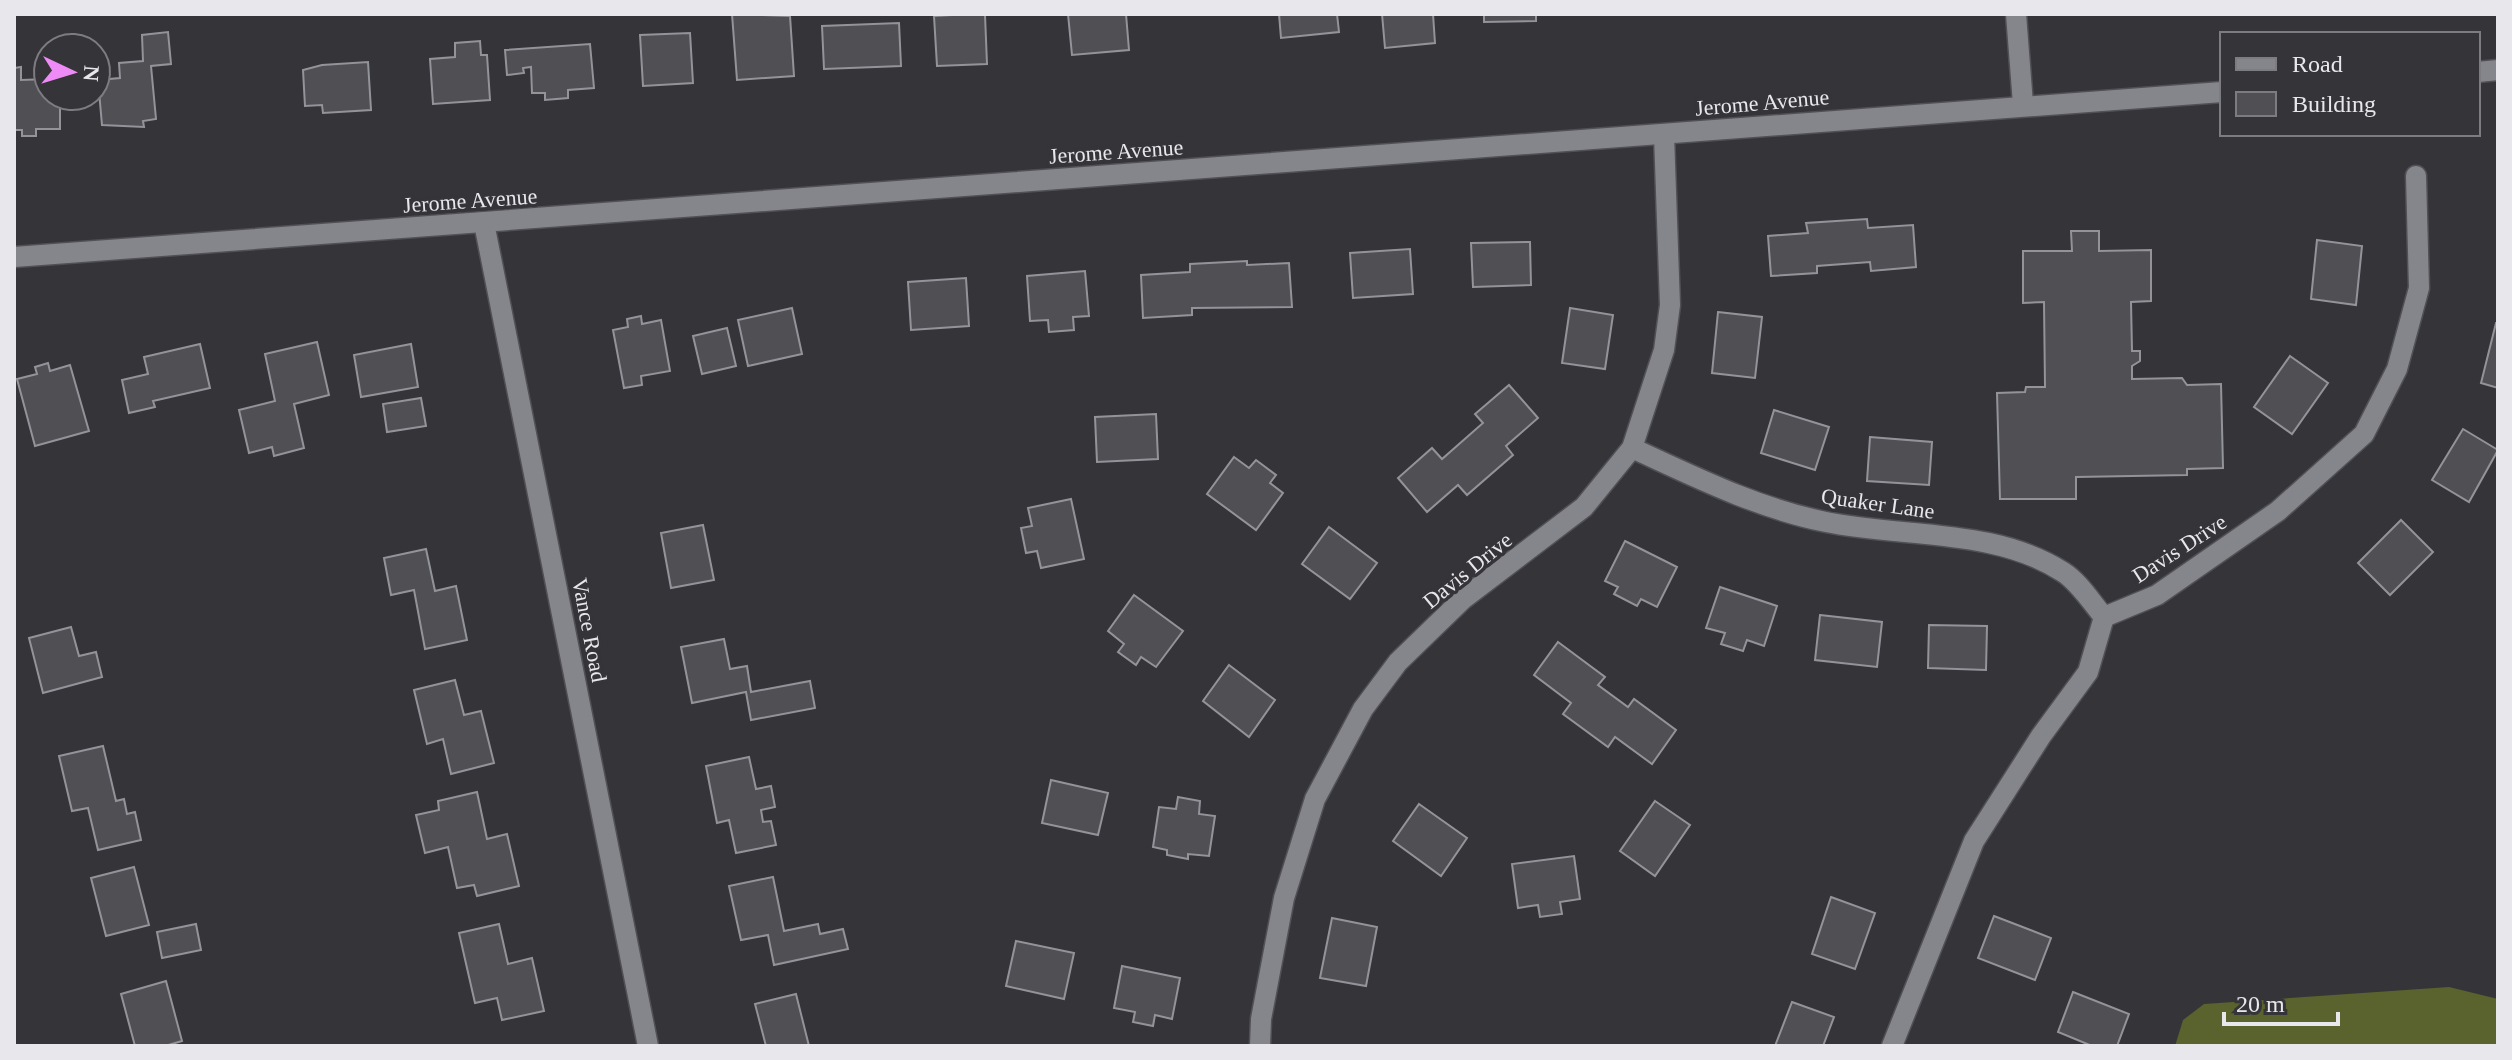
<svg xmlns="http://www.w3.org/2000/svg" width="2512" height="1060" font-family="Georgia,serif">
  <rect width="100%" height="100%" fill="#343439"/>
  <!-- forest -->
  <path fill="#5a622e" d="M2449 987 2498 999V1046H2175L2183 1020 2204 1004Z"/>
  <!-- building -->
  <g fill="#4f4f54" stroke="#93939a" stroke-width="2">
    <path d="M732 14 790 16 794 76 737 80Z"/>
    <path d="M970 14 985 15 987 64 937 66 934 16Z"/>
    <path d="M1068 14H1126L1129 50 1072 55Z"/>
    <path d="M1279 14H1337L1339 32 1281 38Z"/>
    <path d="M1382 14H1433L1435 43 1385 48Z"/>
    <path d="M1484 14H1536V21L1484 22Z"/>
    <path d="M899 23 901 66 824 69 822 26Z"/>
    <path d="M168 32 171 64 151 66 156 119 143 121 144 127 102 125 98 80 120 78 119 63 143 61 142 35Z"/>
    <path d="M690 33 693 83 643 86 640 35Z"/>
    <path d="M480 41 481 55H487L490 100 433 104 430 59 455 57V43Z"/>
    <path d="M590 44 594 88 568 90V98L545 100V93H532L531 67 523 68 524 73 507 75 505 50Z"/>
    <path d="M368 62 371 110 323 113 322 105 305 106 303 70 322 65Z"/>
    <path d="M21 67V80L48 79V96H60V129H36V136H22V130H14V68Z"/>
    <path d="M1867 219 1868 228 1913 225 1916 267 1871 271 1870 262 1817 266V273L1771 276 1768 236 1808 233 1806 223Z"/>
    <path d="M2071 231H2099V251L2151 250V301L2131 302 2132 351H2140V361L2132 366V379L2182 378 2187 385 2221 384 2223 468 2187 469V475L2076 477V499H2000L1997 393 2025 392 2026 387H2045L2044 302 2023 303V251H2072Z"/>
    <path d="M2317 240 2362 246 2356 305 2311 299Z"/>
    <path d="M1530 242 1531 285 1473 287 1471 243Z"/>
    <path d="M1410 249 1413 294 1353 298 1350 253Z"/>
    <path d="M1247 261V265L1289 263 1292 307 1192 308V315L1143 318 1141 275 1190 272V264Z"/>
    <path d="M1085 271 1089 316 1073 317 1074 330 1049 332 1048 320 1030 321 1027 276Z"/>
    <path d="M966 278 969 326 911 330 908 282Z"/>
    <path d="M792 308 802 354 748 366 738 320Z"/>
    <path d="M1570 308 1613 315 1605 369 1562 363Z"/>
    <path d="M1718 312 1762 317 1755 378 1712 373Z"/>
    <path d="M641 316 642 324 661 320 670 371 641 376 642 385 624 388 613 330 628 327 627 319Z"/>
    <path d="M2496 323H2498V388L2481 383Z"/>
    <path d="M727 328 736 366 702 374 693 336Z"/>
    <path d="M317 342 329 395 294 404 304 448 274 456 272 447 249 453 239 410 275 401 265 354Z"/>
    <path d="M200 344 210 388 153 401 155 407 129 413 122 380 148 374 144 357Z"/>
    <path d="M411 344 418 387 361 397 354 355Z"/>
    <path d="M2290 356 2328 383 2292 434 2254 407Z"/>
    <path d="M48 363 50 371 70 365 89 431 35 446 17 379 37 374 35 367Z"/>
    <path d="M1509 385 1538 418 1506 446 1513 455 1467 495 1458 485 1427 512 1398 478 1432 448 1442 459 1483 423 1475 414Z"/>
    <path d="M421 398 426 426 387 432 383 404Z"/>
    <path d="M1774 410 1829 427 1815 470 1761 453Z"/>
    <path d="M1156 414 1158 459 1097 462 1095 417Z"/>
    <path d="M2463 429 2498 450 2469 502 2432 480Z"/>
    <path d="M1870 437 1932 442 1929 485 1867 481Z"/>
    <path d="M1234 457 1249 468 1256 460 1276 475 1270 483 1283 493 1256 530 1207 494Z"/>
    <path d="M1071 499 1084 559 1041 568 1037 551 1026 553 1021 528 1032 526 1028 508Z"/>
    <path d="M2401 520 2433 552 2390 595 2358 563Z"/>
    <path d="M703 525 714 580 671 588 661 533Z"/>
    <path d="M1329 527 1377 563 1350 599 1302 564Z"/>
    <path d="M1625 541 1677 567 1657 607 1641 599 1637 606 1614 594 1618 587 1605 581Z"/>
    <path d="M426 549 435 591 456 586 467 640 425 649 414 590 391 595 384 558Z"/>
    <path d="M1720 587 1777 606 1764 646 1747 640 1743 651 1721 644 1725 633 1706 628Z"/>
    <path d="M1134 595 1183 631 1156 667 1141 657 1136 665 1118 652 1124 644 1108 631Z"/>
    <path d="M1820 615 1882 622 1877 667 1815 660Z"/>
    <path d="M1929 625 1987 626 1986 670 1928 668Z"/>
    <path d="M71 627 79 656 96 652 102 677 43 693 29 638Z"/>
    <path d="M724 639 730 669 747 666 751 692 810 681 815 708 751 720 746 692 692 703 681 647Z"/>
    <path d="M1558 642 1605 677 1598 685 1628 707 1634 699 1676 730 1652 764 1615 737 1608 747 1563 714 1571 703 1534 675Z"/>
    <path d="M1229 665 1275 700 1249 737 1203 701Z"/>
    <path d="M455 680 464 715 481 711 494 763 451 774 443 739 427 744 414 690Z"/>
    <path d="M103 746 116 801 124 799 127 814 135 812 141 840 98 850 88 808 72 811 59 756Z"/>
    <path d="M749 757 756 789 771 786 775 807 761 810 763 822 771 821 776 845 736 853 729 820 717 823 706 766Z"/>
    <path d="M1051 780 1108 793 1098 835 1042 823Z"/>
    <path d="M477 792 487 839 507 834 519 886 477 896 474 885 457 888 448 847 425 853 416 815 439 810 438 801Z"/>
    <path d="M1178 797 1200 801 1199 814 1215 816 1209 856 1188 854V859L1167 855V850L1153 847 1159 807 1176 809Z"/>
    <path d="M1655 801 1690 825 1655 876 1620 851Z"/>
    <path d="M1419 804 1467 838 1441 876 1393 841Z"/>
    <path d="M1574 856 1580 899 1560 902 1562 914 1540 917 1538 905 1518 908 1512 864Z"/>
    <path d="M134 867 149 925 106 936 91 878Z"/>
    <path d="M773 877 784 931 818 924 820 934 843 929 848 949 774 965 768 935 741 940 729 886Z"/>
    <path d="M1831 897 1875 913 1855 969 1812 954Z"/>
    <path d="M1994 916 2051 938 2035 980 1978 958Z"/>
    <path d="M1332 918 1377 927 1366 986 1320 978Z"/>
    <path d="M196 924 201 950 162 958 157 932Z"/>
    <path d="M499 924 508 964 532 958 544 1011 502 1020 497 998 475 1003 459 933Z"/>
    <path d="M1016 941 1074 953 1064 999 1006 986Z"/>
    <path d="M1122 966 1180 978 1172 1019 1155 1015 1153 1026 1133 1022 1135 1012 1114 1008Z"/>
    <path d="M166 981 182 1041 165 1046H135L121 994Z"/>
    <path d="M2073 992 2129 1014 2117 1046H2092L2058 1032Z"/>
    <path d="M796 994 809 1046H766L755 1004Z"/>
    <path d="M1792 1002 1834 1017 1823 1046H1775Z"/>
  </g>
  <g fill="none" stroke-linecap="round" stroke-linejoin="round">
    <defs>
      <g id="street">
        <path d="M2016 14 2023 104"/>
        <path d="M484 223 648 1046"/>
        <path d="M1632 448C1695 477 1757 508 1826 522 1904 538 1995 528 2063 572 2079 582 2092 603 2104 617"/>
        <path d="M2104 617 2157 595 2278 511 2364 434 2397 369 2419 288 2416 176"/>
        <path d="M1260 1046 1261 1019 1284 898 1315 799 1363 709 1398 662 1463 599 1584 507 1632 448 1664 350 1670 305 1664 135"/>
        <path d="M1892 1046 1974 841 2041 736 2088 672 2104 617"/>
      </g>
      <g id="secondary">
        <path d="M2478 72 2498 70"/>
        <path d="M14 257 2222 92"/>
      </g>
    </defs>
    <!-- street casing -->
    <use href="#street" stroke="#505055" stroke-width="23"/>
    <!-- secondary casing -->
    <use href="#secondary" stroke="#505055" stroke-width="23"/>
    <!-- street -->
    <use href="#street" stroke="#85858c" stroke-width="20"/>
    <!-- secondary -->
    <use href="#secondary" stroke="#85858c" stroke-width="20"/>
  </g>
  <g text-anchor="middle" stroke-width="7" stroke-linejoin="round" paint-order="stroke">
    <!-- street labels -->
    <g font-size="22" fill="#e8e8ec" stroke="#343439">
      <text transform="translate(1762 102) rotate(-5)" y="8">Jerome Avenue</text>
      <text transform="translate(1116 151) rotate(-4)" y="8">Jerome Avenue</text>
      <text transform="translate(470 200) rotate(-4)" y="8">Jerome Avenue</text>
      <text transform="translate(1878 503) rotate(8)" y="8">Quaker Lane</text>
      <text transform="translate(2179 548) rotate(-33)" y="8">Davis Drive</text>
      <text transform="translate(1467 570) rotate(-39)" y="8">Davis Drive</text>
      <text transform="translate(590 630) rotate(79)" y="8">Vance Road</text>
    </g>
  </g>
  <!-- border -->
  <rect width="2512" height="1060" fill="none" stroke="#e8e8ec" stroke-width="32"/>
  <!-- legend -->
  <rect x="2220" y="32" width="260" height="104" fill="#343439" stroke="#7c7c81" stroke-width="2"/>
  <rect x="2236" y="58" width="40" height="12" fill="#85858c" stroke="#7c7c81" stroke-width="2"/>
  <text x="2292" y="72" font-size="24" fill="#e8e8ec">Road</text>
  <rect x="2236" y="92" width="40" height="24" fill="#4f4f54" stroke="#7c7c81" stroke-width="2"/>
  <text x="2292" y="112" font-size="24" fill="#e8e8ec">Building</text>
  <!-- north arrow -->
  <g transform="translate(72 72) rotate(94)"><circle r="38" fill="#343439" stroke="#7c7c81" stroke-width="2"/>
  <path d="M0-6L14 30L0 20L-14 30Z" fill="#ef8bf6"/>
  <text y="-12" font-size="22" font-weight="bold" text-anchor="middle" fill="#e8e8ec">N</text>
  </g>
  <!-- scale -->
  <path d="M2224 1012v12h114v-12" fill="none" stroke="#e8e8ec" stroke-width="4"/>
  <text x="2236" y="1012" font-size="24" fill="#e8e8ec" stroke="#343439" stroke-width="6" paint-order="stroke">20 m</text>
</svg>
